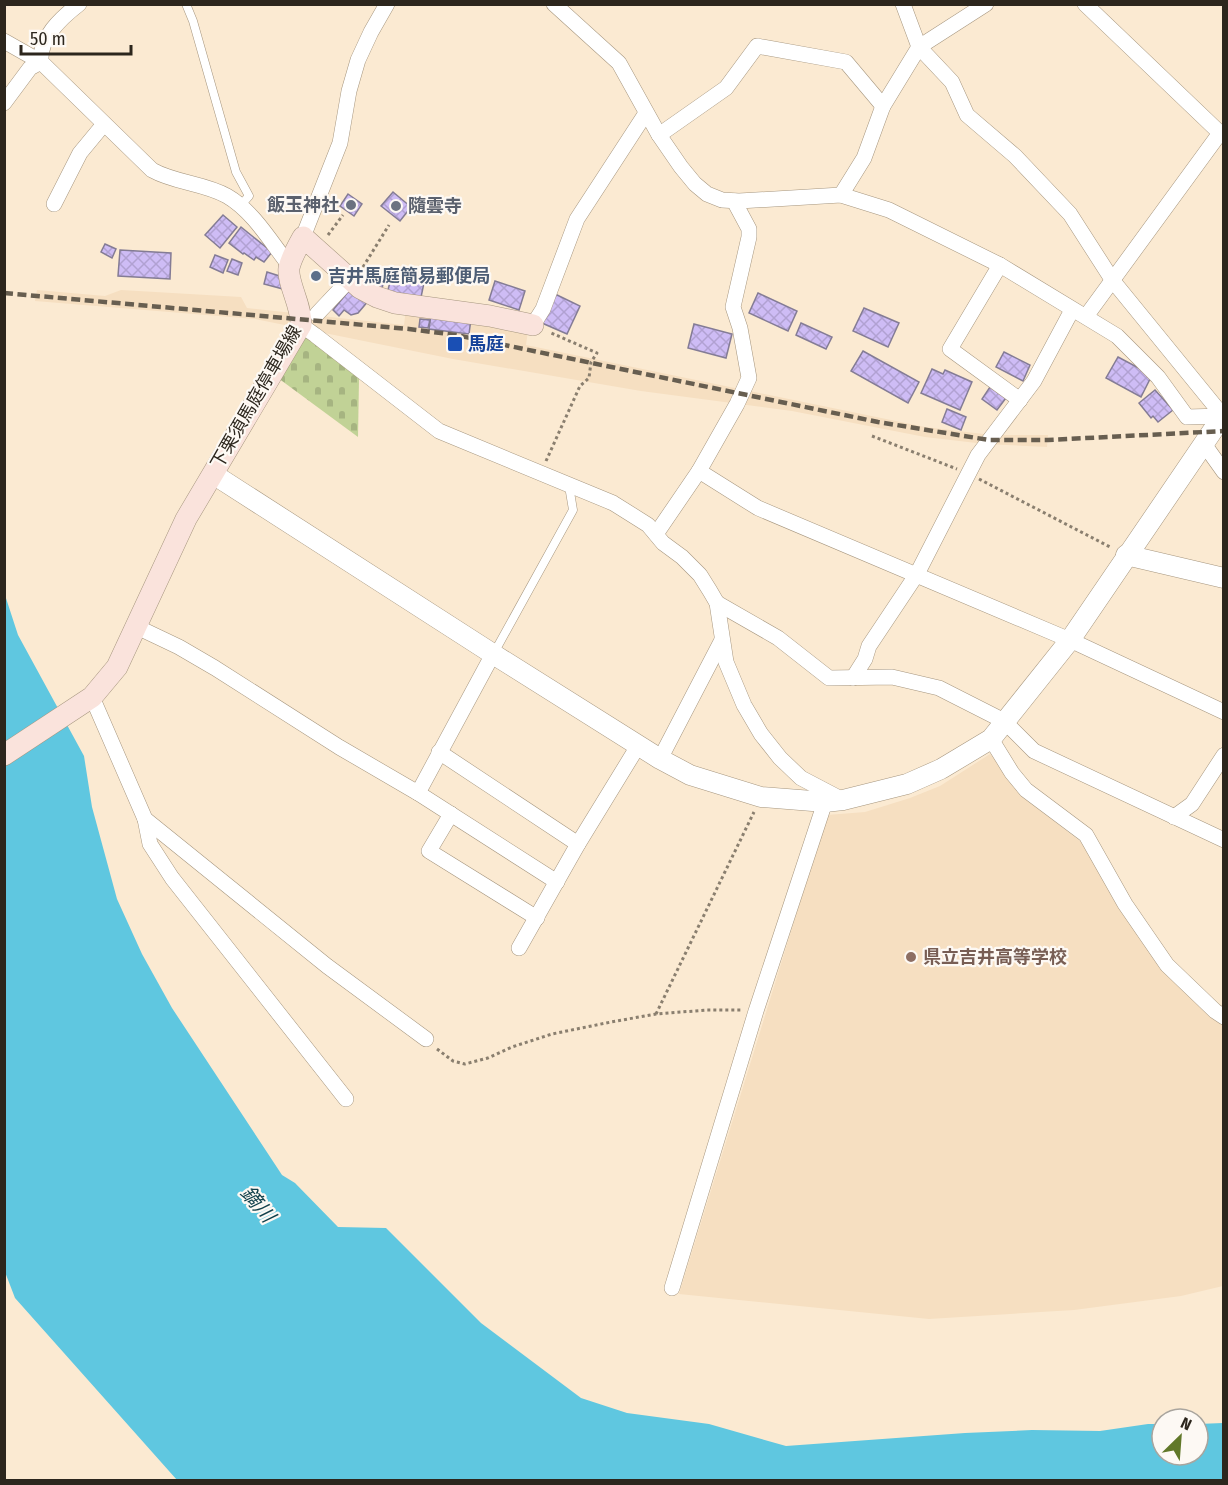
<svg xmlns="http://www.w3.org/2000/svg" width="1228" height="1485" font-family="'Fira Sans Condensed','Noto Sans JP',sans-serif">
  <defs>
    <pattern id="cemetery-stones" width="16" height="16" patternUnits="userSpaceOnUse" patternTransform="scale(1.5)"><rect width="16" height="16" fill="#c1d296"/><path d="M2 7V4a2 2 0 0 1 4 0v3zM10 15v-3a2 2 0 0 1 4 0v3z" fill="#a6b481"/></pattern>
    <pattern id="building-cross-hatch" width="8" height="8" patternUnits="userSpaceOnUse" patternTransform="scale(1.5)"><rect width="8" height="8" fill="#cebcf5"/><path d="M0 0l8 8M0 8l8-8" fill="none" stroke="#b1a1d2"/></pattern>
  </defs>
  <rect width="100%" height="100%" fill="#fbead2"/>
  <!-- built -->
  <g fill="#f6dfc1">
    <path d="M37 290 105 296 121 290 241 297 247 308 404 325 406 309 528 331 526 345 925 427 992 435H1048L1047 447 985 444 925 437 792 411 641 391 453 359 255 319 35 301Z"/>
    <path d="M990 754 1002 766 1028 801 1085 845 1121 907 1223 1022V1286L1181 1296 1074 1310 929 1319 679 1294 827 815 865 812 910 798 940 786Z"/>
  </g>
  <!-- cemetery -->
  <path fill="url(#cemetery-stones)" d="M305 337 315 338 359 379 358 437 278 378Z"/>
  <!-- water -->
  <path fill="#5fc7e0" d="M4 592 18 635 84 756 92 807 117 899 142 954 172 1008 282 1175 295 1183 338 1227 386 1228 481 1323 581 1398 627 1413 709 1424 786 1446 965 1433 1032 1430 1100 1431 1148 1424H1162V1455H1198V1424L1223 1423V1480H177L15 1298 5 1272Z"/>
  <!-- building -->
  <g fill="url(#building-cross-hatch)" stroke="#847c95" stroke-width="1.5">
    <path d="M393 192 411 207 400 221 381 206Z"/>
    <path d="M348 194 362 204 354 216 340 206Z"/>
    <path d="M223 215 237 227 220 248 205 235Z"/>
    <path d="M241 227 272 252 264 262 256 257 254 260 244 253 243 254 229 243Z"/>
    <path d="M105 244 116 249 112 258 101 252Z"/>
    <path d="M120 250 171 253 170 279 118 276Z"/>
    <path d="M215 255 228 260 223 273 210 267Z"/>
    <path d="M232 259 242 263 238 275 227 271Z"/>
    <path d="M370 270 386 280 381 289 365 279Z"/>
    <path d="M393 270 425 278 420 302 387 294Z"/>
    <path d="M267 272 286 278 283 289 264 284Z"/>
    <path d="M495 281 525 291 519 310 489 300Z"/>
    <path d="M352 287 369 300 358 313 351 315 344 310 339 316 333 310Z"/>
    <path d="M758 293 797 311 788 331 749 313Z"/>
    <path d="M555 294 580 306 567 334 542 323Z"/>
    <path d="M864 308 899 323 888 347 853 331Z"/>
    <path d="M431 314 471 319 469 334 429 329Z"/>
    <path d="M420 319 430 320 428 328 419 327Z"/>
    <path d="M801 323 832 337 826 349 796 335Z"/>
    <path d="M694 324 732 334 726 358 688 348Z"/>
    <path d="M863 351 919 382 908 403 851 371Z"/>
    <path d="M1004 352 1030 365 1023 381 996 367Z"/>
    <path d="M1118 357 1152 375 1141 397 1106 378Z"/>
    <path d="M932 369 943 374 945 370 972 382 960 410 921 393Z"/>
    <path d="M990 387 1006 398 997 410 982 399Z"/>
    <path d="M1155 390 1173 410 1158 422 1153 416 1151 418 1139 403Z"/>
    <path d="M947 409 966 417 961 430 942 422Z"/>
  </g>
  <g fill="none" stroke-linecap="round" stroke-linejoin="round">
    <defs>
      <g id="service">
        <path d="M186 4 193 21 236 172 249 196 240 206"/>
        <path d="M494 653 573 510 569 486"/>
      </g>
      <g id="minor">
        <path d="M79 4C61 18 39 38 41 62L152 170C175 183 204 183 227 196 253 211 271 242 289 265"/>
        <path d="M554 4 619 63 659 135 681 167 695 184 707 194 722 200 739 201 841 195 889 210 1000 265 1117 336 1158 377 1187 417 1223 416"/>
        <path d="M903 4 919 47 952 82 967 115 1015 156 1070 214 1113 281 1223 416"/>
        <path d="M1085 4 1220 133"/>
        <path d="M4 41 41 62"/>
        <path d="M4 103 30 68 41 62"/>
        <path d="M659 135 726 88 757 46 846 62 883 106"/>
        <path d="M841 195 864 158 883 106 919 47 986 4"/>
        <path d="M54 204 80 153 104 124"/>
        <path d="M303 237 340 143 349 91 358 60 371 32 387 4"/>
        <path d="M1000 265 950 349 1020 400"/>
        <path d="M317 314 350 279"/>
        <path d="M1087 315 1220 133 1224 134"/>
        <path d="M301 325 315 335 439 431 613 503 648 525 663 543 682 557 700 575 710 591 717 603 726 662 744 705 761 734 780 758 801 778 843 800"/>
        <path d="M533 325 543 309 577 219 646 113"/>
        <path d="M1204 444 1224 472"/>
        <path d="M699 471 758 508 1070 640 1224 712"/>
        <path d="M656 534 699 471 737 404 749 378 740 328 733 307 749 237V229L734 201"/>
        <path d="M717 603 778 638 829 678 892 677 939 688 1004 721 1034 751 1224 840"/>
        <path d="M137 627 179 647 215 668 339 747 418 793 557 882"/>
        <path d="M853 678 865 659 869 646 917 574 978 455 1034 381 1072 310"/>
        <path d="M92 697 145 819 327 966 426 1039"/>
        <path d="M991 739 1012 773 1026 790 1086 835 1125 904 1167 965 1215 1011 1224 1017"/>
        <path d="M439 752 578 844"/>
        <path d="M660 759 722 640"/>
        <path d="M418 793 493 654"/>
        <path d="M451 814 429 851 537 918"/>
        <path d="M1174 817 1192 804 1224 755"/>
        <path d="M145 819 150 844 172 878 346 1099"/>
        <path d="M519 948 578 844 638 746"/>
        <path d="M672 1288 756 1011 825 802"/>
      </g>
      <g id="tertiary">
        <path d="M213 474 493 654 660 759 690 775 761 797 825 802 843 800 907 784 941 769 991 739 1070 640 1224 414"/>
        <path d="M1126 555 1224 578"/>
      </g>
      <path id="secondary" d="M4 755 92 697 117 667 186 519 301 325C302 306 287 283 289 268 291 258 298 246 303 237L360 288 377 297 395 303 490 316 533 325"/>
    </defs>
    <!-- service casing -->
    <use href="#service" stroke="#a6967f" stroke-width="9"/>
    <!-- minor casing -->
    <use href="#minor" stroke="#a6967f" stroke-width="16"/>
    <!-- tertiary casing -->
    <use href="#tertiary" stroke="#a6967f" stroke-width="21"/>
    <!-- secondary casing -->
    <use href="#secondary" stroke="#a6967f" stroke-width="22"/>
    <!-- path -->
    <g stroke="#8a7f6f" stroke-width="3" stroke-dasharray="3 3" stroke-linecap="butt">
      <path d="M328 235 343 215"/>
      <path d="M363 267 389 225"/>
      <path d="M872 436 957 469"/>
      <path d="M546 461 580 386 589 378 591 362 597 353 549 332"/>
      <path d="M979 479 1112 548"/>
      <path d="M656 1014 754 812"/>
      <path d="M437 1049 453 1061 465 1064 488 1058 512 1047 552 1034 611 1022 656 1014 707 1010H742"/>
    </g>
    <!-- service -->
    <use href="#service" stroke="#fff" stroke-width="8"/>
    <!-- minor -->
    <use href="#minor" stroke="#fff" stroke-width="15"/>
    <!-- tertiary -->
    <use href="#tertiary" stroke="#fff" stroke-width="20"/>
    <!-- secondary -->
    <use href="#secondary" stroke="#fae3dc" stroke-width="21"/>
    <!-- rail -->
    <path stroke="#675e50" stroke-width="4.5" stroke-dasharray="9 4.5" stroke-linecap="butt" d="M4 293 409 329 456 335 878 422 989 440H1048L1224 431"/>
  </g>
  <!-- markers -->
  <g fill="#6b7280" stroke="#fdf9f4" stroke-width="2">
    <circle cx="351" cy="205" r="6"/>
    <circle cx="396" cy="206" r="6"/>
  </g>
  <circle fill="#5c6f8a" stroke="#fdf9f4" stroke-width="2" cx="316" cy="276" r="6"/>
  <rect fill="#1a4fb4" stroke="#fdf9f4" stroke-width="2" x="447" y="336" width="16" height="16" rx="3"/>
  <circle fill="#8d6e63" stroke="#fdf9f4" stroke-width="2" cx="911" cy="957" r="6"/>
  <g text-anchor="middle" stroke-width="4.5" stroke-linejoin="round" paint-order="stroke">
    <!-- worship labels -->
    <g font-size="18" font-weight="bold" fill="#5b616d" stroke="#fdf9f4" text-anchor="end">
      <text x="339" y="211">飯玉神社</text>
      <text x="408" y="212" text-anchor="start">隨雲寺</text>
    </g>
    <!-- service labels -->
    <g font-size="18" font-weight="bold" fill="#4e5e75" stroke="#fdf9f4" text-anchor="start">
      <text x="328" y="282">吉井馬庭簡易郵便局</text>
    </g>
    <!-- transit labels -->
    <g font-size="18" font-weight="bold" fill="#164399" stroke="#fdf9f4" text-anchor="start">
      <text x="468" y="350">馬庭</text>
    </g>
    <!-- street labels -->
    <g font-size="18" fill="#2c261d" stroke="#fdf9f4">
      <text transform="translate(256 397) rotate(-60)" y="6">下栗須馬庭停車場線</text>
    </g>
    <!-- education labels -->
    <g font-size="18" font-weight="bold" fill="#785e54" stroke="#fdf9f4" text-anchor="start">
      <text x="923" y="963">県立吉井高等学校</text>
    </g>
    <!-- water labels -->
    <g font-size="20" font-style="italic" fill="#0f3f4a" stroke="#fdf9f4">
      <text transform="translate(258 1204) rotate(50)" y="7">鏑川</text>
    </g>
  </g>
  <!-- border -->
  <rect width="1228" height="1485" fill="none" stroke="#2c261d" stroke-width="12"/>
  <!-- north arrow -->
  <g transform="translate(1180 1437) rotate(25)"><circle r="28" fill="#fdf9f4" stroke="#a9a59e" stroke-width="1.5"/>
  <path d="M0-4.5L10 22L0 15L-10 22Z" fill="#617829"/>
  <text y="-9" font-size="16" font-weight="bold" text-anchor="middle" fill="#2c261d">N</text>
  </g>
  <!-- scale -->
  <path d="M21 45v9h110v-9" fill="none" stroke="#2c261d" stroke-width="3"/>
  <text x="30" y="45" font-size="18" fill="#2c261d" stroke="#fdf9f4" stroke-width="4.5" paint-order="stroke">50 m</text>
</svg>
